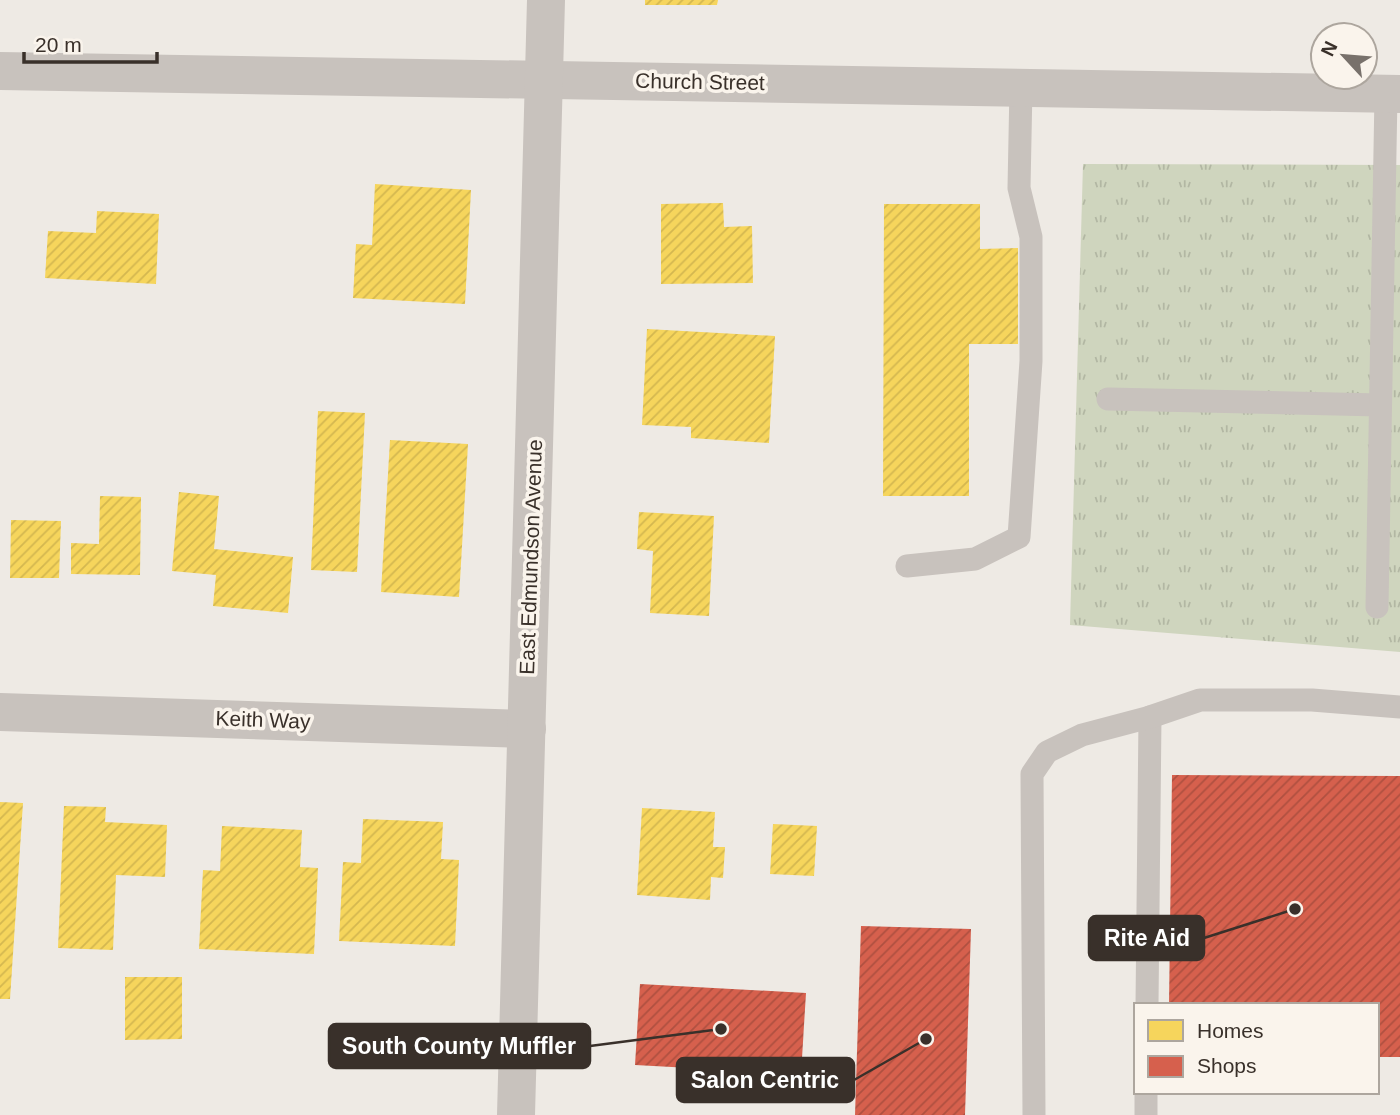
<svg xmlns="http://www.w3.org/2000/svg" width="1400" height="1115" font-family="Helvetica,sans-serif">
  <defs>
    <pattern id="grass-tufts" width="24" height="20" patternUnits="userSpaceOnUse" patternTransform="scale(1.75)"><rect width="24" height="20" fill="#cfd5be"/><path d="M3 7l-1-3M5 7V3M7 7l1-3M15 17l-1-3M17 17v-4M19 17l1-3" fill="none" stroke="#b2b7a3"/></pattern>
    <pattern id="homes-hatch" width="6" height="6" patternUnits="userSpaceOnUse" patternTransform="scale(1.75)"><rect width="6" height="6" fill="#f6d55c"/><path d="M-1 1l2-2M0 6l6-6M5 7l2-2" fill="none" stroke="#d4b750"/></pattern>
    <pattern id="shops-hatch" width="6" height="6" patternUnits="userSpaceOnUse" patternTransform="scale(1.75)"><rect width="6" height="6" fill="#d6604d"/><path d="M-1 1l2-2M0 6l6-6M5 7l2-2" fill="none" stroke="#af5040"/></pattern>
  </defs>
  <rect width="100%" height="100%" fill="#eeeae4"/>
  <!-- grass -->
  <path fill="url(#grass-tufts)" d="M1083 164 1400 165V652L1070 625Z"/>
  <!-- homes -->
  <g fill="url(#homes-hatch)">
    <path d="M645 0H718L717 5H645Z"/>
    <path d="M375 184 471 190 465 304 353 298 356 244 372 245Z"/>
    <path d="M723 203 724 227 752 226 753 283 661 284V204Z"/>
    <path d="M884 204H980V249L1018 248V344H969V496H883Z"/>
    <path d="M97 211 159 214 156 284 45 278 48 231 96 233Z"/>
    <path d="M647 329 775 336 769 443 691 438V427L642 425Z"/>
    <path d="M318 411 365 413 357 572 311 570Z"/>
    <path d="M390 440 468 444 459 597 381 592Z"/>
    <path d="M179 492 219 496 214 549 293 557 288 613 213 606 216 575 172 571Z"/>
    <path d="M100 496 141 497 140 575 71 574V543L99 544Z"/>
    <path d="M639 512 714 516 709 616 650 613 653 551 637 549Z"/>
    <path d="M11 520 61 521 59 578H10Z"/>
    <path d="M0 802 23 803 10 999H0Z"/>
    <path d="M64 806 106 807 105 822 167 825 165 877 116 875 113 950 58 948Z"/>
    <path d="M642 808 715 812 713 847H725L723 878 711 877 710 900 637 895Z"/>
    <path d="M363 819 443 822 441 859 459 860 455 946 339 941 343 862 361 863Z"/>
    <path d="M773 824 817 826 814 876 770 874Z"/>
    <path d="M222 826 302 830 300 867 318 868 314 954 199 949 203 870 220 871Z"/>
    <path d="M125 977H182V1039L125 1040Z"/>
  </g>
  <!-- shops -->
  <g fill="url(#shops-hatch)">
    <path d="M1172 775 1400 776V1057H1377V1005H1169Z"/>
    <path d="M861 926 971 929 965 1115H855Z"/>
    <path d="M640 984 806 993 801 1074 635 1065Z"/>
  </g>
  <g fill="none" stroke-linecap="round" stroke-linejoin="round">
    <!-- lane -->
    <g stroke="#c8c2bd" stroke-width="23">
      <path d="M1108 399 1380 405"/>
      <path d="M907 566 975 559 1019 537 1031 361V237L1019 188 1021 87"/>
      <path d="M1377 607 1386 94"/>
      <path d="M1147 1005 1150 717"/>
      <path d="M1034 1115 1032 774 1047 752 1082 735 1150 717 1200 700H1312L1400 707"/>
      <path d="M1146 1115V1092"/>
    </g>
    <!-- street -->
    <g stroke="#c8c2bd" stroke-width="38">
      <path d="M0 71 1400 94"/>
      <path d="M0 712 527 729"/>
      <path d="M516 1115 546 0"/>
    </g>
  </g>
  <g text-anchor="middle" stroke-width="7" stroke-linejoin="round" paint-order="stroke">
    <!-- street labels -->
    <g font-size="21" fill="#39302a" stroke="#faf4ec">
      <text transform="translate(700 82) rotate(1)" y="7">Church Street</text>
      <text transform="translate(531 557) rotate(-88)" y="7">East Edmundson Avenue</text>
      <text transform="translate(263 720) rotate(2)" y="7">Keith Way</text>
    </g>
  </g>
  <!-- callouts -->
  <path fill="none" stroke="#39302a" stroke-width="2.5" d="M1295 909L1204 938M721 1029L590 1046M926 1039L854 1080"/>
  <g fill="#39302a" stroke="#faf4ec" stroke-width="2.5">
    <circle cx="1295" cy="909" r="7"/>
    <circle cx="721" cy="1029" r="7"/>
    <circle cx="926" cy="1039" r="7"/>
  </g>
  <g fill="#39302a" stroke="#39302a" stroke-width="2.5">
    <rect x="1089" y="916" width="115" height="44" rx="7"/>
    <rect x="329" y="1024" width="261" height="44" rx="7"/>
    <rect x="677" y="1058" width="177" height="44" rx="7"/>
  </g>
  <g font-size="23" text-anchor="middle" font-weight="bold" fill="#fff">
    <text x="1147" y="946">Rite Aid</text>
    <text x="459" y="1054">South County Muffler</text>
    <text x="765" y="1088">Salon Centric</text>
  </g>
  <!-- legend -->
  <rect x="1134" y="1003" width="245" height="91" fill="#faf4ec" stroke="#ada69e" stroke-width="2"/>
  <rect x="1148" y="1020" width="35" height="21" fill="#f6d55c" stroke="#ada69e" stroke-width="2"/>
  <text x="1197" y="1038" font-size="21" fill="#39302a">Homes</text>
  <rect x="1148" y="1056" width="35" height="21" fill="#d6604d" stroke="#ada69e" stroke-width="2"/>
  <text x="1197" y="1073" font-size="21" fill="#39302a">Shops</text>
  <!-- north arrow -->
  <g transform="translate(1344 56) rotate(296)"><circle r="33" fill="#faf4ec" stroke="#ada69e" stroke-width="2"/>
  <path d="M0-5L12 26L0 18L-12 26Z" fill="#78716b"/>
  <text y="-10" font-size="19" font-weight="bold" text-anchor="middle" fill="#39302a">N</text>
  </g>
  <!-- scale -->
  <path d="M24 52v10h133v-10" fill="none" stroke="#39302a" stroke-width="3.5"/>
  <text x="35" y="52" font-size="21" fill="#39302a" stroke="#faf4ec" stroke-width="5" paint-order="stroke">20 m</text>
</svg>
